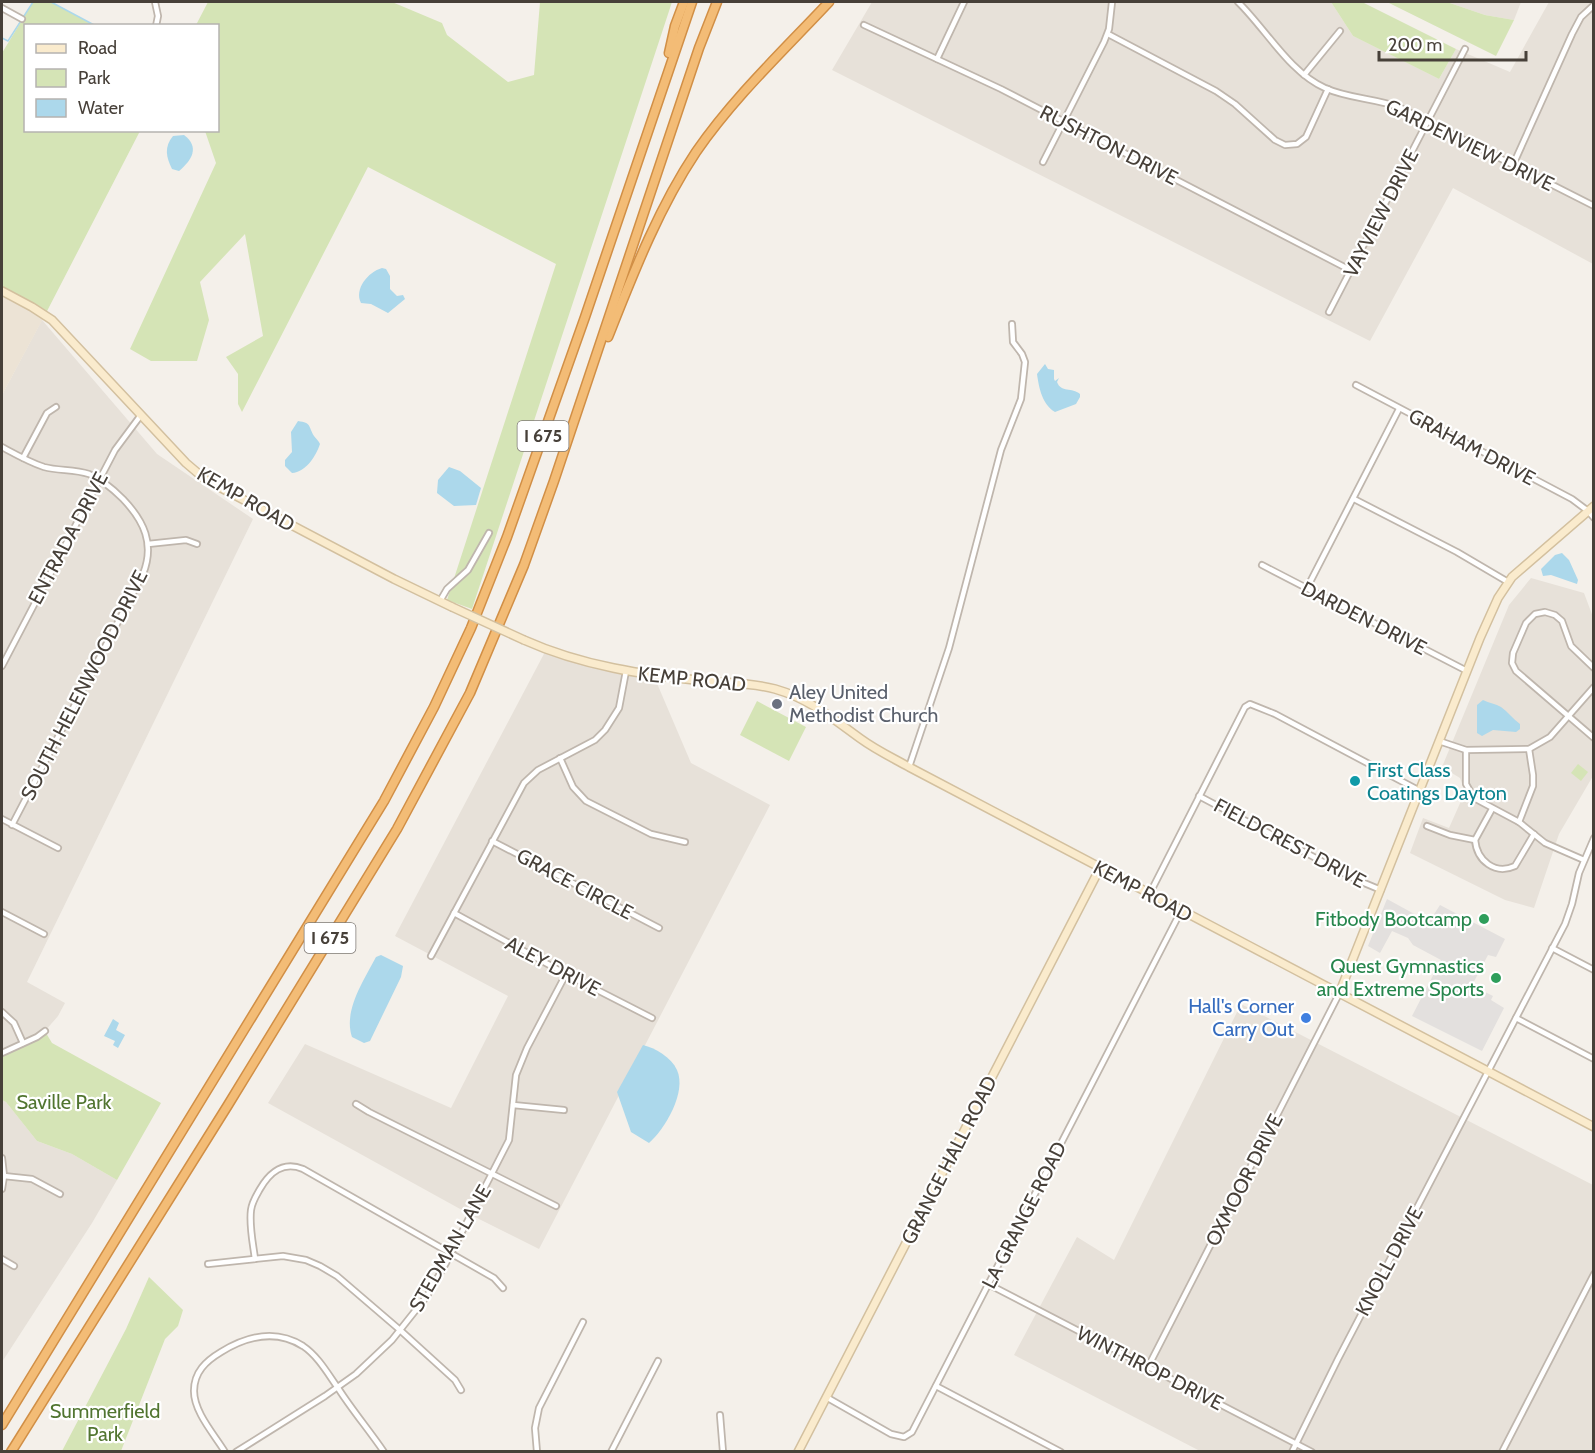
<svg xmlns="http://www.w3.org/2000/svg" width="1595" height="1453" font-family="Cabin,sans-serif">
  <rect width="100%" height="100%" fill="#f4f0ea"/>
  <!-- residential -->
  <g fill="#e7e1d9">
    <path d="M872 2H1331L1353 36 1439 79 1456 49 1510 72 1549 2H1593V264L1453 188 1370 341 832 70Z"/>
    <path d="M1447 2H1521L1514 20 1485 15Z"/>
    <path d="M42 320 157 454 253 519 27 982 65 1003 58 1016 45 1031 2 1053V395Z"/>
    <path d="M1531 578 1584 593 1593 617V776L1559 834 1534 908 1505 900 1410 853 1423 818 1449 828 1465 792 1460 778 1442 767 1509 605Z"/>
    <path d="M546 650 653 674 691 763 770 805 539 1249 471 1215 268 1103 305 1044 451 1108 508 996 395 936Z"/>
    <path d="M1241 1004 1593 1185V1451H1200L1014 1355 1077 1237 1114 1260Z"/>
    <path d="M2 1100 6 1102 37 1141 72 1154 117 1180 92 1223 2 1362Z"/>
  </g>
  <!-- education -->
  <path fill="#ece3d5" d="M2 291 45 315 2 395Z"/>
  <!-- green -->
  <g fill="#d5e4b6">
    <path d="M33 2H51L94 25 26 26V130L140 131 45 315 2 291V53Z"/>
    <path d="M208 2H392L442 23 447 35 508 82 534 75 540 2H672L472 609 447 600 556 264 368 167 242 412 238 404V374L226 357 263 336 245 234 200 282 209 320 197 361H151L130 349 216 163 205 131 218 130V26L196 25Z"/>
    <path d="M1331 2H1362L1456 49 1439 79 1353 36Z"/>
    <path d="M1387 2H1447L1485 15 1514 20 1496 56Z"/>
    <path d="M757 701 806 727 789 761 740 735Z"/>
    <path d="M1578 764 1588 772 1581 781 1571 773Z"/>
    <path d="M46 1033 52 1043 161 1103 117 1180 72 1154 37 1141 6 1102 2 1100V1056L32 1042Z"/>
    <path d="M149 1277 183 1310 178 1326 165 1339 121 1451H62L126 1329Z"/>
  </g>
  <!-- parking -->
  <path fill="#e3e0de" d="M1387 899 1429 922 1440 905 1505 939 1496 957 1488 955 1470 989 1479 994 1481 990 1493 996 1491 1000 1504 1008 1482 1051 1412 1016 1441 960 1413 945 1408 938 1392 931 1380 953 1368 946Z"/>
  <!-- water -->
  <g fill="#acd8eb">
    <path d="M184 135C200 147 192 160 179 171L172 169C166 157 164 147 173 136Z"/>
    <path d="M382 268 386 269 390 276V289L397 296 403 295 405 299 388 313 371 304 361 303C354 289 368 272 382 268Z"/>
    <path d="M1045 364 1048 369 1054 370V379L1055 381 1059 378 1057 382C1061 393 1072 387 1080 394V397L1076 404 1055 412C1042 404 1039 388 1037 374Z"/>
    <path d="M298 421C312 423 308 426 314 436 316 439 319 441 320 444 316 456 306 472 292 473L285 466V460L292 452 291 432Z"/>
    <path d="M449 467 460 471 481 488 476 505 454 506 437 493 438 480Z"/>
    <path d="M1562 553 1569 560 1578 580 1577 584 1551 575 1543 576 1541 569 1555 555Z"/>
    <path d="M1483 700C1489 703 1496 704 1501 707 1508 712 1513 719 1520 724V729L1516 732 1493 730 1482 736 1477 733V705Z"/>
    <path d="M381 955 403 966 401 977 370 1041 364 1043 352 1037C343 1011 364 980 376 957Z"/>
    <path d="M113 1019 119 1023 116 1030 125 1035 118 1048 113 1045 115 1041 104 1036Z"/>
    <path d="M643 1045C655 1048 671 1057 677 1070 687 1092 665 1129 649 1143L631 1132 617 1092Z"/>
  </g>
  <g fill="none" stroke-linecap="round" stroke-linejoin="round">
    <!-- stream -->
    <g stroke="#acd8eb" stroke-width="1.5">
      <path d="M51 2 96 26"/>
      <path d="M2 38 8 41 33 2"/>
    </g>
    <defs>
      <g id="street">
        <path d="M155 2 158 16 156 26"/>
        <path d="M1238 2C1265 28 1290 73 1325 88 1349 99 1376 98 1401 108L1594 206"/>
        <path d="M2 8 22 19"/>
        <path d="M864 25 1001 89 1352 271"/>
        <path d="M1108 34 1216 91 1235 104 1275 140 1285 145 1297 144 1306 137 1328 89"/>
        <path d="M937 59 964 2"/>
        <path d="M1304 75 1340 31"/>
        <path d="M1043 162 1104 42 1109 29 1112 2"/>
        <path d="M1513 165 1572 34 1581 17 1594 5"/>
        <path d="M1329 312 1465 49"/>
        <path d="M1356 385 1572 499 1588 511 1594 518"/>
        <path d="M2 447C15 454 29 462 44 467 59 471 74 469 89 474 103 480 113 489 123 499 144 521 155 544 143 574L12 825"/>
        <path d="M23 458 47 413 56 407"/>
        <path d="M1354 499 1457 552 1508 582"/>
        <path d="M148 544 186 540 197 544"/>
        <path d="M1262 565 1467 671"/>
        <path d="M1307 588 1399 409"/>
        <path d="M440 601 447 589 468 570 489 533"/>
        <path d="M2 666 115 450 141 415"/>
        <path d="M1594 668 1571 646 1562 621 1555 615 1545 612 1535 614 1526 623 1513 653 1512 663 1516 671 1594 738"/>
        <path d="M1439 741 1466 750 1529 749 1550 737 1594 687"/>
        <path d="M1466 750V784L1474 798 1519 822 1545 843 1584 860"/>
        <path d="M560 758 573 787 586 801 651 834 685 842"/>
        <path d="M909 767 949 648 1001 450 1021 399 1025 362 1022 354 1013 342 1012 324"/>
        <path d="M1199 796 1357 880 1381 890"/>
        <path d="M1492 809 1475 840C1477 861 1495 875 1515 866L1534 834"/>
        <path d="M2 819 58 848"/>
        <path d="M1519 822 1533 786V775L1529 749"/>
        <path d="M1427 826 1450 835 1475 840"/>
        <path d="M492 841 659 928"/>
        <path d="M1149 895 1245 707 1250 704 1275 714 1420 791"/>
        <path d="M2 912 44 934"/>
        <path d="M454 913 566 974 652 1018"/>
        <path d="M1552 948 1594 970"/>
        <path d="M431 956 524 783 538 770 595 740 605 730 619 708 626 671"/>
        <path d="M2 1012 14 1023 23 1043"/>
        <path d="M1516 1018 1594 1059"/>
        <path d="M2 1053 37 1037 45 1031"/>
        <path d="M356 1104 369 1112 556 1206"/>
        <path d="M513 1105 564 1110"/>
        <path d="M2 1158 4 1176 2 1189"/>
        <path d="M4 1176 32 1179 60 1194"/>
        <path d="M2 1259 14 1266"/>
        <path d="M255 1259C253 1243 249 1226 251 1210 252 1202 256 1196 260 1189 270 1172 283 1161 303 1169L494 1278 503 1288"/>
        <path d="M208 1264 283 1256 306 1260 320 1266 337 1276 400 1330 455 1380 461 1390"/>
        <path d="M988 1284 1312 1452"/>
        <path d="M1148 1367 1339 994"/>
        <path d="M936 1386 1061 1452"/>
        <path d="M826 1397 891 1434 904 1437 912 1432 1181 911"/>
        <path d="M720 1415 723 1452"/>
        <path d="M225 1452C214 1434 194 1412 194 1391 194 1372 206 1361 221 1352 247 1336 276 1329 303 1346 318 1356 328 1374 338 1388 352 1410 369 1430 384 1452"/>
        <path d="M236 1452 325 1396 356 1374 392 1340 427 1296 446 1263 509 1140 516 1075 527 1048 566 974"/>
        <path d="M537 1452 535 1428 539 1408 583 1322"/>
        <path d="M611 1452 658 1361"/>
        <path d="M1292 1452 1338 1359 1565 924 1572 904 1579 873 1594 838"/>
        <path d="M1502 1452 1594 1274"/>
      </g>
      <g id="secondary">
        <path d="M2 291 32 307 52 320 186 463 206 480 394 579 452 607"/>
        <path d="M524 640C582 666 644 675 706 681 729 683 753 683 775 689 810 699 832 718 861 739 876 750 893 758 909 767L1594 1127"/>
        <path d="M1339 994 1480 638 1498 598 1512 577 1594 506"/>
        <path d="M798 1452 1100 868"/>
      </g>
      <g id="highway">
        <path d="M669 53 675 26 684 2"/>
        <path d="M608 337C633 274 658 209 696 152 734 97 784 50 829 2"/>
        <path d="M2 1425 384 801 434 707 471 628 507 537 585 317 692 2"/>
        <path d="M11 1452 228 1105 397 829 470 693 524 565 554 481 699 48 717 2"/>
      </g>
    </defs>
    <!-- street casing -->
    <use href="#street" stroke="#bfb6ad" stroke-width="8"/>
    <!-- secondary casing -->
    <use href="#secondary" stroke="#d3c09f" stroke-width="10"/>
    <!-- highway casing -->
    <use href="#highway" stroke="#d18f46" stroke-width="11"/>
    <!-- street -->
    <use href="#street" stroke="#fff" stroke-width="4.5"/>
    <!-- secondary -->
    <use href="#secondary" stroke="#faebcd" stroke-width="7"/>
    <!-- highway -->
    <use href="#highway" stroke="#f3bc76" stroke-width="8"/>
    <defs>
      <path id="secondary-bridge" d="M452 607 524 640"/>
    </defs>
    <!-- secondary-bridge casing -->
    <use href="#secondary-bridge" stroke="#d3c09f" stroke-width="10" stroke-linecap="butt"/>
    <!-- secondary-bridge -->
    <use href="#secondary-bridge" stroke="#faebcd" stroke-width="7"/>
  </g>
  <!-- markers -->
  <circle fill="#6b7280" stroke="#fff" stroke-width="2" cx="777" cy="704" r="6"/>
  <circle fill="#0f9aa8" stroke="#fff" stroke-width="2" cx="1355" cy="781" r="6"/>
  <g fill="#2e9e5b" stroke="#fff" stroke-width="2">
    <circle cx="1484" cy="919" r="6"/>
    <circle cx="1496" cy="978" r="6"/>
  </g>
  <circle fill="#3f7fe0" stroke="#fff" stroke-width="2" cx="1306" cy="1018" r="6"/>
  <g text-anchor="middle" stroke-width="4.5" stroke-linejoin="round" paint-order="stroke">
    <!-- shield labels -->
    <g fill="#fff" stroke="#7e7974" stroke-width="1.5">
      <rect x="517.5" y="421" width="51" height="30" rx="4.5"/>
      <rect x="304.5" y="923" width="51" height="30" rx="4.5"/>
    </g>
    <g font-size="18" font-weight="bold" fill="#474039">
      <text x="543" y="442">I 675</text>
      <text x="330" y="944">I 675</text>
    </g>
    <!-- street labels -->
    <g font-size="20" fill="#474039" stroke="#fff">
      <text transform="translate(1109 145) rotate(27)" y="7">RUSHTON DRIVE</text>
      <text transform="translate(1470 145) rotate(26)" y="7">GARDENVIEW DRIVE</text>
      <text transform="translate(1381 213) rotate(-63)" y="7">VAYVIEW DRIVE</text>
      <text transform="translate(1472 447) rotate(28)" y="7">GRAHAM DRIVE</text>
      <text transform="translate(246 499) rotate(30)" y="7">KEMP ROAD</text>
      <text transform="translate(68 538) rotate(-62)" y="7">ENTRADA DRIVE</text>
      <text transform="translate(1364 618) rotate(27)" y="7">DARDEN DRIVE</text>
      <text transform="translate(692 679) rotate(6)" y="7">KEMP ROAD</text>
      <text transform="translate(84 685) rotate(-63)" y="7">SOUTH HELENWOOD DRIVE</text>
      <text transform="translate(1290 843) rotate(28)" y="7">FIELDCREST DRIVE</text>
      <text transform="translate(575 884) rotate(28)" y="7">GRACE CIRCLE</text>
      <text transform="translate(1143 891) rotate(28)" y="7">KEMP ROAD</text>
      <text transform="translate(553 966) rotate(28)" y="7">ALEY DRIVE</text>
      <text transform="translate(949 1160) rotate(-63)" y="7">GRANGE HALL ROAD</text>
      <text transform="translate(1244 1180) rotate(-63)" y="7">OXMOOR DRIVE</text>
      <text transform="translate(1024 1215) rotate(-63)" y="7">LA GRANGE ROAD</text>
      <text transform="translate(450 1248) rotate(-60)" y="7">STEDMAN LANE</text>
      <text transform="translate(1389 1261) rotate(-62)" y="7">KNOLL DRIVE</text>
      <text transform="translate(1150 1368) rotate(27)" y="7">WINTHROP DRIVE</text>
    </g>
    <!-- worship labels -->
    <g font-size="20" fill="#5b616d" stroke="#fff" text-anchor="start">
      <text x="789" y="699">Aley United<tspan x="789" dy="23">Methodist Church</tspan></text>
    </g>
    <!-- culture labels -->
    <g font-size="20" fill="#0d838f" stroke="#fff" text-anchor="start">
      <text x="1367" y="777">First Class<tspan x="1367" dy="23">Coatings Dayton</tspan></text>
    </g>
    <!-- leisure labels -->
    <g font-size="20" fill="#27864d" stroke="#fff" text-anchor="end">
      <text x="1472" y="926">Fitbody Bootcamp</text>
      <text x="1484" y="973">Quest Gymnastics<tspan x="1484" dy="23">and Extreme Sports</tspan></text>
    </g>
    <!-- shop labels -->
    <g font-size="20" fill="#366cbe" stroke="#fff" text-anchor="end">
      <text x="1294" y="1013">Hall's Corner<tspan x="1294" dy="23">Carry Out</tspan></text>
    </g>
    <!-- park labels -->
    <g font-size="20" fill="#517530" stroke="#fff">
      <text x="64" y="1109">Saville Park</text>
      <text x="105" y="1418">Summerfield<tspan x="105" dy="23">Park</tspan></text>
    </g>
  </g>
  <!-- border -->
  <rect width="1595" height="1453" fill="none" stroke="#474039" stroke-width="6"/>
  <!-- legend -->
  <rect x="24" y="24" width="195" height="108" fill="#ffffff" stroke="#b5b3b0" stroke-width="1.5"/>
  <rect x="36" y="44" width="30" height="9" fill="#faebcd" stroke="#b5b3b0" stroke-width="1.5"/>
  <text x="78" y="54" font-size="18" fill="#474039">Road</text>
  <rect x="36" y="69" width="30" height="18" fill="#d5e4b6" stroke="#b5b3b0" stroke-width="1.5"/>
  <text x="78" y="84" font-size="18" fill="#474039">Park</text>
  <rect x="36" y="99" width="30" height="18" fill="#acd8eb" stroke="#b5b3b0" stroke-width="1.5"/>
  <text x="78" y="114" font-size="18" fill="#474039">Water</text>
  <!-- scale -->
  <path d="M1379 51v9h147v-9" fill="none" stroke="#474039" stroke-width="3"/>
  <text x="1388" y="51" font-size="18" fill="#474039" stroke="#ffffff" stroke-width="4.5" paint-order="stroke">200 m</text>
</svg>
